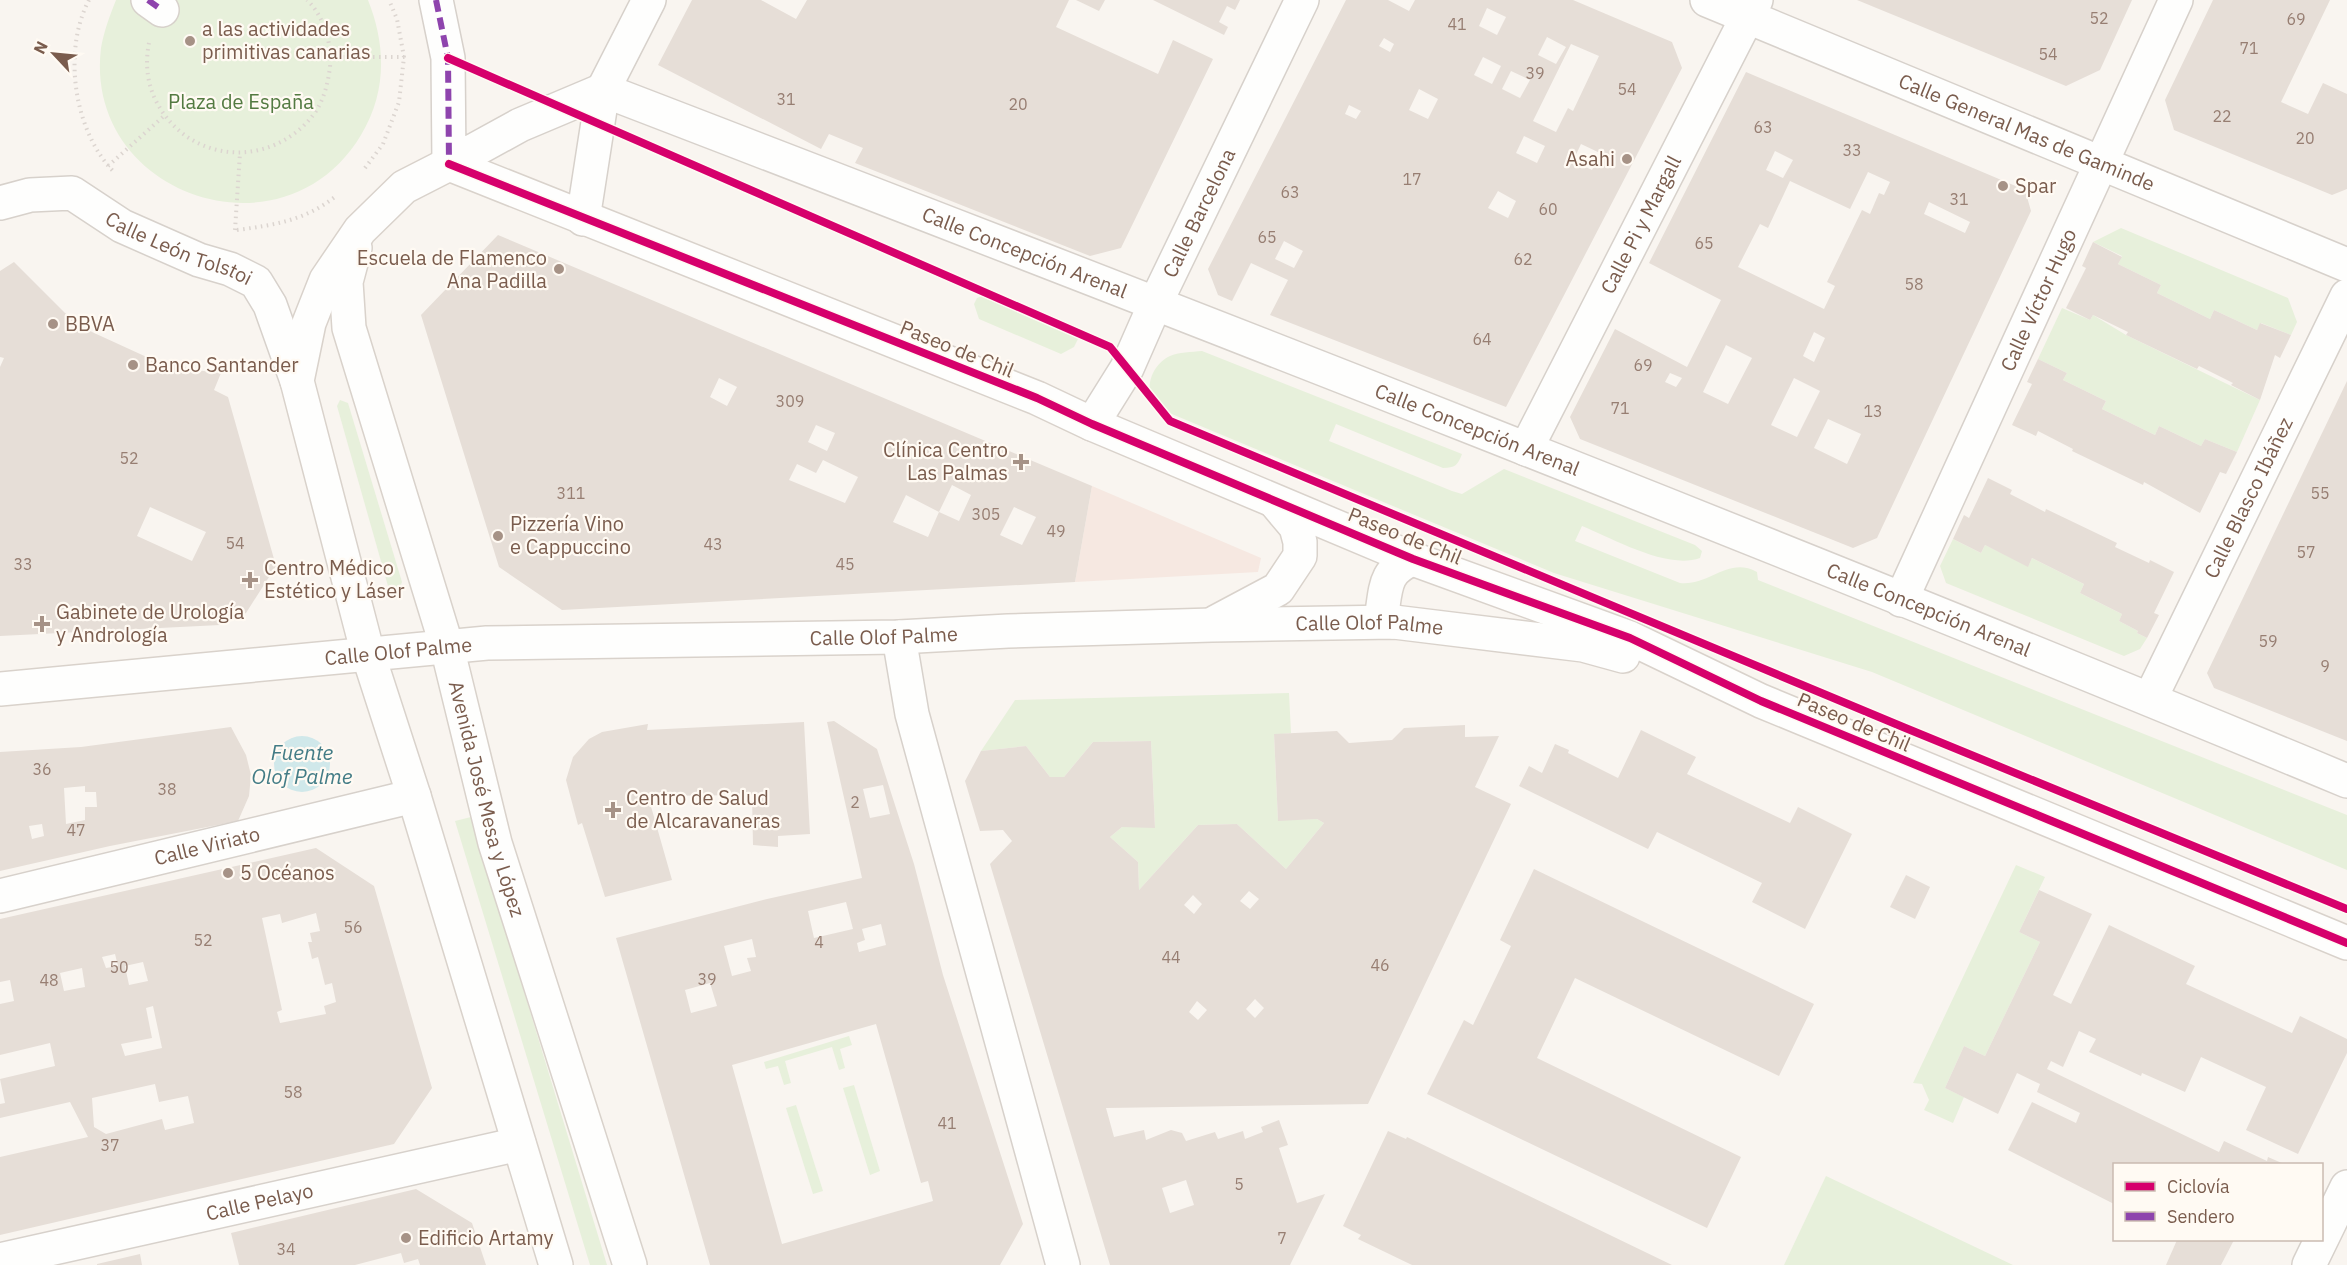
<svg xmlns="http://www.w3.org/2000/svg" width="2347" height="1265" font-family="'IBM Plex Sans',sans-serif">
  <rect width="100%" height="100%" fill="#f9f5f0"/>
  <!-- commercial -->
  <path fill="#f6e8e1" d="M1092 486 1261 558 1258 572 1075 582Z"/>
  <!-- green -->
  <g fill="#e7f0db">
    <path d="M116 0H368C386 45 387 92 361 135 284 264 83 195 101 48 104 31 110 15 116 0Z"/>
    <path d="M2121 228 2288 298 2297 322 2291 335 2261 323 2257 330 2214 310 2210 319 2157 293 2161 285 2118 264 2122 256 2093 242Z"/>
    <path d="M990 293 1073 325 1078 339 1074 347 1061 354 979 319 974 304 977 298Z"/>
    <path d="M2062 308 2090 320 2093 315 2126 335 2260 400 2237 452 2205 439 2201 446 2159 426 2155 435 2102 409 2106 401 2063 380 2067 373 2038 359Z"/>
    <path d="M1202 351 1462 454C1458 465 1455 468 1443 468L1336 424 1329 441 1452 491 1462 494 1504 469 1695 545 1702 551 1700 558C1667 570 1612 538 1582 526L1575 541 1680 583C1710 586 1728 556 1757 572L1758 580 2347 815V870L1872 672 1554 573 1167 412C1161 407 1154 403 1151 395 1146 381 1156 362 1170 356 1178 352 1192 352 1202 351Z"/>
    <path d="M340 400 348 403 402 582 399 590H391L388 586 337 406Z"/>
    <path d="M1953 539 1981 553 1985 545 2028 566 2032 558 2084 584 2080 593 2122 614 2119 621 2138 631 2137 633 2147 638 2140 649 2124 656 1946 583 1940 566Z"/>
    <path d="M1289 693 1291 733 1274 735 1278 820 1317 819 1324 823 1286 869 1237 824 1198 825 1139 890 1138 862 1110 837 1122 827H1155L1151 741 1093 742 1064 777H1050L1026 746 981 751 1015 700Z"/>
    <path d="M471 817 607 1265H590L455 821Z"/>
    <path d="M2016 865 2045 877 2019 932 2040 942 1985 1056 1964 1046 1945 1088 1964 1097 1953 1123 1924 1110 1929 1100 1922 1084 1913 1083Z"/>
    <path d="M849 1036 852 1045 840 1049 845 1068 839 1070 832 1047 785 1061 791 1083 784 1085 778 1066 766 1069 764 1062Z"/>
    <path d="M854 1085 880 1171 870 1175 843 1088Z"/>
    <path d="M796 1105 823 1191 813 1194 786 1108Z"/>
    <path d="M1826 1176 2013 1265H1784Z"/>
  </g>
  <!-- water -->
  <circle fill="#d0e8ea" cx="302" cy="764" r="28"/>
  <!-- building -->
  <g fill="#e6ded7" fill-rule="evenodd">
    <path d="M692 0H761L796 19 807 0H1069L1056 27 1158 74 1173 40 1213 59 1121 248 1090 256 855 163 863 148 829 134 821 149 658 65Z"/>
    <path d="M1076 0H1105L1099 11Z"/>
    <path d="M1153 0H1240L1235 10 1227 6 1219 22 1228 27 1224 35Z"/>
    <path d="M1346 0H1388L1409 11 1415 0H1573L1672 42 1682 68 1506 407 1270 315 1288 280 1251 263 1232 301 1218 295 1208 269ZM1487 8 1506 17 1497 35 1479 26ZM1547 37 1566 47 1556 64 1538 55ZM1384 38 1394 44 1390 52 1379 46ZM1571 44 1599 56 1573 111 1568 108 1556 132 1533 121ZM1483 57 1501 66 1492 84 1474 75ZM1511 71 1530 80 1520 98 1502 89ZM1419 89 1438 99 1428 119 1409 110ZM1349 105 1361 111 1356 119 1345 114ZM1524 136 1545 146 1537 163 1516 153ZM1581 144 1600 153 1592 170 1573 161ZM1498 191 1516 201 1508 218 1488 208ZM1284 241 1303 251 1294 268 1275 259Z"/>
    <path d="M1857 0H2132L2100 70 2066 86Z"/>
    <path d="M2213 0H2330L2281 102 2308 114 2323 83 2347 94V189L2332 195 2174 130 2165 100Z"/>
    <path d="M1746 72 2025 190 2031 211 1877 538 1853 548 1580 439 1570 417 1615 329 1687 367 1721 300 1649 263ZM1775 151 1793 160 1783 178 1766 170ZM1868 172 1890 182 1884 195 1879 193 1870 214 1862 210 1827 282 1835 286 1824 309 1738 267 1760 224 1768 228 1790 181 1850 209ZM1929 202 1970 222 1965 233 1924 214ZM1814 332 1825 338 1814 362 1803 356ZM1726 345 1752 358 1728 404 1703 392ZM1670 373 1682 378 1676 387 1665 382ZM1794 378 1820 391 1797 437 1771 425ZM1828 419 1861 434 1847 464 1814 448Z"/>
    <path d="M498 235 1092 486 1075 582 562 610 499 567 421 315ZM719 378 737 387 727 406 710 397ZM816 425 835 433 827 451 808 442ZM823 460 858 477 845 503 789 480 797 464 816 473ZM952 485 971 495 959 521 939 512ZM906 495 939 512 928 537 893 522ZM1014 507 1036 517 1022 545 1000 535Z"/>
    <path d="M2093 242 2122 257 2118 264 2161 285 2157 293 2210 319 2214 310 2257 330 2260 323 2291 335 2280 358 2275 355 2260 400 2231 385 2233 383 2199 366 2197 369 2126 335 2128 332 2093 315 2090 320 2066 308 2086 268 2082 266Z"/>
    <path d="M14 262 65 313 92 332 151 359 195 370 221 373 214 390 228 397 276 566 246 613 220 625 0 636V367L4 358 0 357V271ZM150 507 206 532 192 561 137 536Z"/>
    <path d="M2038 359 2067 373 2063 380 2106 401 2102 409 2155 435 2159 426 2201 446 2205 439 2237 452 2226 474 2220 472 2200 513 2144 482 2143 485 2072 451 2073 449 2038 431 2036 436 2012 425 2032 384 2027 382Z"/>
    <path d="M2347 381V741L2214 688 2207 673Z"/>
    <path d="M1988 478 2012 490 2010 494 2045 512 2046 509 2117 543 2115 547 2149 563 2150 560 2174 572 2154 613 2159 615 2147 638 2137 633 2138 631 2119 621 2122 614 2080 593 2084 584 2032 558 2028 567 1985 545 1981 553 1953 539 1964 515 1969 518Z"/>
    <path d="M834 721 877 749 914 864 943 975 1023 1224 1000 1265H710L616 938 767 899 862 878 827 722ZM883 785 890 814 870 818 863 789ZM846 902 853 929 814 938 808 911ZM881 924 886 945 859 952 857 943 865 940 862 929ZM752 939 756 957 747 958 751 971 732 976 724 946ZM710 983 717 1006 691 1013 685 990ZM876 1024 921 1183 928 1181 933 1201 782 1244 732 1065Z"/>
    <path d="M804 722 810 834 778 836V847L753 845 752 795 648 796 672 880 605 897 582 823 578 825 566 780 573 757 589 739 602 732 648 724 647 730Z"/>
    <path d="M1465 725V737L1499 736 1475 787 1511 804 1368 1104 1106 1108 1114 1137 1144 1130 1146 1140 1171 1130 1182 1133 1186 1141 1215 1132 1218 1139 1243 1131 1245 1139 1263 1132 1261 1127 1279 1120 1288 1145 1279 1148 1297 1203 1325 1194 1290 1265H1110L990 864 1012 841 1003 830 980 831 965 781 981 751 1026 746 1050 777H1064L1093 742 1151 741 1155 828 1122 827 1110 837 1138 862 1139 890 1198 825 1237 824 1286 869 1324 823 1317 819 1278 821 1274 734 1337 731 1349 743 1392 740 1404 728ZM1249 891 1259 899 1250 909 1240 901ZM1193 895 1202 904 1194 914 1184 905ZM1255 999 1264 1008 1255 1018 1246 1009ZM1197 1001 1207 1010 1198 1020 1189 1012ZM1186 1180 1194 1205 1170 1213 1162 1188Z"/>
    <path d="M231 727 246 755 251 775 249 796 238 821 110 846 0 871V752L81 747ZM85 786V792H96L97 807H85V820L66 824 64 788ZM42 824 44 836 32 839 29 826Z"/>
    <path d="M1641 730 1696 757 1687 774 1790 823 1798 807 1852 834 1805 929 1752 902 1762 883 1657 832 1648 849 1519 786 1529 766 1542 773 1555 744 1569 750 1568 753 1618 778Z"/>
    <path d="M316 848 374 886 432 1088 394 1144 0 1235V1157L88 1137 70 1102 0 1118V1104L5 1103 0 1079 55 1066 50 1043 0 1055V1004L14 1001 10 980 0 982V919ZM316 913 320 931 310 933 312 942H308L312 959 318 957 325 985 332 983 336 1002 324 1006 326 1014 280 1023 277 1012 282 1010 262 918 280 914 282 923ZM115 954 118 966 106 968 102 957ZM143 962 148 981 129 985 125 966ZM82 968 85 987 64 991 60 973ZM153 1006 162 1048 125 1056 121 1044 152 1038 146 1008ZM155 1084 159 1102 188 1096 194 1123 165 1130 162 1119 106 1134 94 1127 92 1098Z"/>
    <path d="M1534 869 1814 1004 1779 1076 1575 978 1537 1058 1741 1157 1707 1228 1427 1094 1464 1020 1473 1025 1511 946 1500 940Z"/>
    <path d="M1906 875 1930 887 1915 919 1890 907Z"/>
    <path d="M2039 890 2092 914 2053 995 2071 1004 2109 925 2195 966 2186 984 2292 1033 2300 1016 2347 1039V1053L2298 1154 2246 1130 2266 1087 2201 1057 2185 1092 2142 1073 2141 1076 2089 1052 2096 1039 2079 1031 2063 1067 2051 1061 2047 1069 2219 1152 2224 1141 2267 1161 2268 1157 2284 1164H2115L2114 1204 2008 1150 2032 1102 2076 1123 2080 1113 2037 1092 2040 1084 2017 1073 1998 1114 1945 1088 1964 1046 1985 1056 2040 942 2019 932Z"/>
    <path d="M1388 1131 1406 1139 1407 1137 1672 1265H1412L1358 1239 1361 1235 1343 1226Z"/>
    <path d="M416 1189 472 1223 486 1265H420L418 1259 404 1263 401 1253 355 1265H239L231 1233Z"/>
    <path d="M2177 1240H2234L2221 1265H2166Z"/>
    <path d="M140 1254 142 1265H97V1264Z"/>
  </g>
  <g fill="none" stroke-linecap="round" stroke-linejoin="round">
    <defs>
      <g id="street">
        <path d="M148 0 162 10"/>
        <path d="M436 0 448 58 449 164 520 125 603 90"/>
        <path id="s1" d="M1707 0 2347 265"/>
        <path id="s2" d="M603 90C1186 314 1769 541 2347 781"/>
        <path id="s3" d="M0 203 30 195 72 193 122 226 199 260 230 269 256 282 270 305 297 381"/>
        <path d="M583 219 603 90 649 0"/>
        <path id="s4" d="M1092 424 1127 368 1156 302 1302 0"/>
        <path id="s5" d="M1526 449 1756 0"/>
        <path id="s6" d="M1901 600 2176 0"/>
        <path d="M899 637 912 714 1063 1265"/>
        <path id="s7" d="M2150 699 2347 296"/>
        <path id="s8" d="M0 896 414 796"/>
        <path id="s9" d="M0 1260 519 1144"/>
        <path d="M2309 1265 2347 1187"/>
      </g>
      <g id="secondary">
        <path id="s10" d="M355 248 346 282 349 328 447 647 495 843 630 1265"/>
        <path d="M1216 622 1278 589 1300 556V542L1296 527 1275 502"/>
        <path d="M1394 622 1382 613C1386 586 1385 570 1413 559"/>
        <path id="s11" d="M0 689 487 643 899 637 1008 631 1212 625 1394 622 1583 645 1623 656"/>
        <path d="M556 1265 414 796 368 654 297 381 309 323 326 280 360 230 404 187 449 164 1037 398 1092 424 1413 559 1630 638 1761 701 2347 943"/>
      </g>
    </defs>
    <!-- street casing -->
    <use href="#street" stroke="#d7d1cb" stroke-width="36"/>
    <!-- secondary casing -->
    <use href="#secondary" stroke="#d9d2cb" stroke-width="36"/>
    <!-- path -->
    <g stroke="#dcd5d0" stroke-width="4" stroke-dasharray="1.5 4.5" stroke-linecap="butt">
      <path d="M89 0C62 51 74 133 115 173"/>
      <path d="M149 43C145 63 147 83 156 101 188 164 271 170 314 114 324 100 328 83 330 67 332 44 324 16 307 0"/>
      <path d="M331 57H405"/>
      <path d="M108 166 164 116"/>
      <path d="M365 168 383 144 399 102 404 57 397 19 389 0"/>
      <path d="M235 230 240 153"/>
      <path d="M237 230C275 225 306 220 336 196"/>
    </g>
    <!-- street -->
    <use href="#street" stroke="#fefefd" stroke-width="33"/>
    <!-- secondary -->
    <use href="#secondary" stroke="#fefefd" stroke-width="33"/>
    <!-- quiet -->
    <g stroke="#8e44ad" stroke-width="6" stroke-dasharray="12 6" stroke-linecap="butt">
      <path d="M148 0 162 10"/>
      <path d="M436 0 448 58 449 164"/>
    </g>
    <defs>
      <g id="cycleway">
        <path d="M448 58 1110 347 1170 421 1903 727 2347 909"/>
        <path d="M449 164 1037 398 1092 424 1413 559 1630 638 1761 701 2347 943"/>
      </g>
    </defs>
    <!-- cycleway casing -->
    <use href="#cycleway" stroke="#fffaf3" stroke-width="11"/>
    <!-- cycleway -->
    <use href="#cycleway" stroke="#d6006c" stroke-width="8"/>
  </g>
  <!-- markers -->
  <g fill="#a69286" stroke="#fffaf3" stroke-width="2">
    <circle cx="190" cy="41" r="6"/>
    <circle cx="1627" cy="159" r="6"/>
    <circle cx="2003" cy="186" r="6"/>
    <circle cx="559" cy="269" r="6"/>
    <circle cx="53" cy="324" r="6"/>
    <circle cx="133" cy="365" r="6"/>
    <path d="M1018 453h6v6h6v6h-6v6h-6v-6h-6v-6h6z"/>
    <circle cx="498" cy="536" r="6"/>
    <path d="M247 571h6v6h6v6h-6v6h-6v-6h-6v-6h6z"/>
    <path d="M39 615h6v6h6v6h-6v6h-6v-6h-6v-6h6z"/>
    <path d="M610 801h6v6h6v6h-6v6h-6v-6h-6v-6h6z"/>
    <circle cx="228" cy="873" r="6"/>
    <circle cx="406" cy="1238" r="6"/>
  </g>
  <g text-anchor="middle" stroke-width="4.5" stroke-linejoin="round" paint-order="stroke">
    <!-- number labels -->
    <g font-size="16" fill="#977e72">
      <text x="2099" y="24">52</text>
      <text x="2296" y="25">69</text>
      <text x="1457" y="30">41</text>
      <text x="2249" y="54">71</text>
      <text x="2048" y="60">54</text>
      <text x="1535" y="79">39</text>
      <text x="1627" y="95">54</text>
      <text x="786" y="105">31</text>
      <text x="1018" y="110">20</text>
      <text x="2222" y="122">22</text>
      <text x="1763" y="133">63</text>
      <text x="2305" y="144">20</text>
      <text x="1852" y="156">33</text>
      <text x="1412" y="185">17</text>
      <text x="1290" y="198">63</text>
      <text x="1959" y="205">31</text>
      <text x="1548" y="215">60</text>
      <text x="1267" y="243">65</text>
      <text x="1704" y="249">65</text>
      <text x="1523" y="265">62</text>
      <text x="1914" y="290">58</text>
      <text x="1482" y="345">64</text>
      <text x="1643" y="371">69</text>
      <text x="790" y="407">309</text>
      <text x="1620" y="414">71</text>
      <text x="1873" y="417">13</text>
      <text x="129" y="464">52</text>
      <text x="571" y="499">311</text>
      <text x="2320" y="499">55</text>
      <text x="986" y="520">305</text>
      <text x="1056" y="537">49</text>
      <text x="235" y="549">54</text>
      <text x="713" y="550">43</text>
      <text x="2306" y="558">57</text>
      <text x="23" y="570">33</text>
      <text x="845" y="570">45</text>
      <text x="2268" y="647">59</text>
      <text x="2325" y="672">9</text>
      <text x="42" y="775">36</text>
      <text x="167" y="795">38</text>
      <text x="855" y="808">2</text>
      <text x="76" y="836">47</text>
      <text x="353" y="933">56</text>
      <text x="203" y="946">52</text>
      <text x="819" y="948">4</text>
      <text x="1171" y="963">44</text>
      <text x="1380" y="971">46</text>
      <text x="119" y="973">50</text>
      <text x="707" y="985">39</text>
      <text x="49" y="986">48</text>
      <text x="293" y="1098">58</text>
      <text x="947" y="1129">41</text>
      <text x="110" y="1151">37</text>
      <text x="1239" y="1190">5</text>
      <text x="1282" y="1244">7</text>
      <text x="286" y="1255">34</text>
    </g>
    <!-- poi labels -->
    <g font-size="20" fill="#7a5c4d" stroke="#fffaf3" text-anchor="start">
      <text x="202" y="36">a las actividades<tspan x="202" dy="23">primitivas canarias</tspan></text>
      <text x="1615" y="166" text-anchor="end">Asahi</text>
      <text x="2015" y="193">Spar</text>
      <text x="547" y="265" text-anchor="end">Escuela de Flamenco<tspan x="547" dy="23">Ana Padilla</tspan></text>
      <text x="65" y="331">BBVA</text>
      <text x="145" y="372">Banco Santander</text>
      <text x="1008" y="457" text-anchor="end">Clínica Centro<tspan x="1008" dy="23">Las Palmas</tspan></text>
      <text x="510" y="531">Pizzería Vino<tspan x="510" dy="23">e Cappuccino</tspan></text>
      <text x="264" y="575">Centro Médico<tspan x="264" dy="23">Estético y Láser</tspan></text>
      <text x="56" y="619">Gabinete de Urología<tspan x="56" dy="23">y Andrología</tspan></text>
      <text x="626" y="805">Centro de Salud<tspan x="626" dy="23">de Alcaravaneras</tspan></text>
      <text x="240" y="880">5 Océanos</text>
      <text x="418" y="1245">Edificio Artamy</text>
    </g>
    <!-- park labels -->
    <g font-size="20" fill="#537a41" stroke="#fffaf3">
      <text x="241" y="109">Plaza de España</text>
    </g>
    <!-- street labels -->
    <g font-size="20" fill="#7a5c4d" stroke="#fffaf3">
      <text dy="7" stroke="none"><textPath href="#s1" startOffset="346">Calle General Mas de Gaminde</textPath></text>
      <text dy="7" stroke="none"><textPath href="#s4" startOffset="237">Calle Barcelona</textPath></text>
      <text dy="7" stroke="none"><textPath href="#s5" startOffset="252">Calle Pi y Margall</textPath></text>
      <text dy="7" stroke="none"><textPath href="#s3" startOffset="194">Calle León Tolstoi</textPath></text>
      <text dy="7" stroke="none"><textPath href="#s2" startOffset="452">Calle Concepción Arenal</textPath></text>
      <text dy="7" stroke="none"><textPath href="#s6" startOffset="330">Calle Víctor Hugo</textPath></text>
      <text transform="translate(957 349) rotate(22)" y="7">Paseo de Chil</text>
      <text dy="7" stroke="none"><textPath href="#s2" startOffset="938">Calle Concepción Arenal</textPath></text>
      <text dy="7" stroke="none"><textPath href="#s7" startOffset="224">Calle Blasco Ibáñez</textPath></text>
      <text transform="translate(1405 536) rotate(22)" y="7">Paseo de Chil</text>
      <text dy="7" stroke="none"><textPath href="#s2" startOffset="1424">Calle Concepción Arenal</textPath></text>
      <text dy="7" stroke="none"><textPath href="#s11" startOffset="1372">Calle Olof Palme</textPath></text>
      <text dy="7" stroke="none"><textPath href="#s11" startOffset="886">Calle Olof Palme</textPath></text>
      <text dy="7" stroke="none"><textPath href="#s11" startOffset="400">Calle Olof Palme</textPath></text>
      <text transform="translate(1854 722) rotate(23)" y="7">Paseo de Chil</text>
      <text dy="7" stroke="none"><textPath href="#s10" startOffset="572">Avenida José Mesa y López</textPath></text>
      <text dy="7" stroke="none"><textPath href="#s8" startOffset="213">Calle Viriato</textPath></text>
      <text dy="7" stroke="none"><textPath href="#s9" startOffset="266">Calle Pelayo</textPath></text>
    </g>
    <!-- water labels -->
    <g font-size="21" font-style="italic" fill="#437c86" stroke="#fffaf3">
      <text x="302" y="760">Fuente<tspan x="302" dy="24">Olof Palme</tspan></text>
    </g>
  </g>
  <!-- legend -->
  <rect x="2113" y="1163" width="210" height="78" fill="#fffaf3" stroke="#cabbb1" stroke-width="1.5"/>
  <rect x="2125" y="1182" width="30" height="9" fill="#d6006c" stroke="#cabbb1" stroke-width="1.5"/>
  <text x="2167" y="1193" font-size="18" fill="#7a5c4d">Ciclovía</text>
  <rect x="2125" y="1212" width="30" height="9" fill="#8e44ad" stroke="#cabbb1" stroke-width="1.5"/>
  <text x="2167" y="1223" font-size="18" fill="#7a5c4d">Sendero</text>
  <!-- north arrow -->
  <g transform="translate(54 54) rotate(296)" stroke="#fffaf3" stroke-width="4.5" paint-order="stroke">
  <path d="M0-4.5L10 22L0 15L-10 22Z" fill="#7a5c4d"/>
  <text y="-9" font-size="16" font-weight="bold" text-anchor="middle" fill="#7a5c4d">N</text>
  </g>
</svg>
